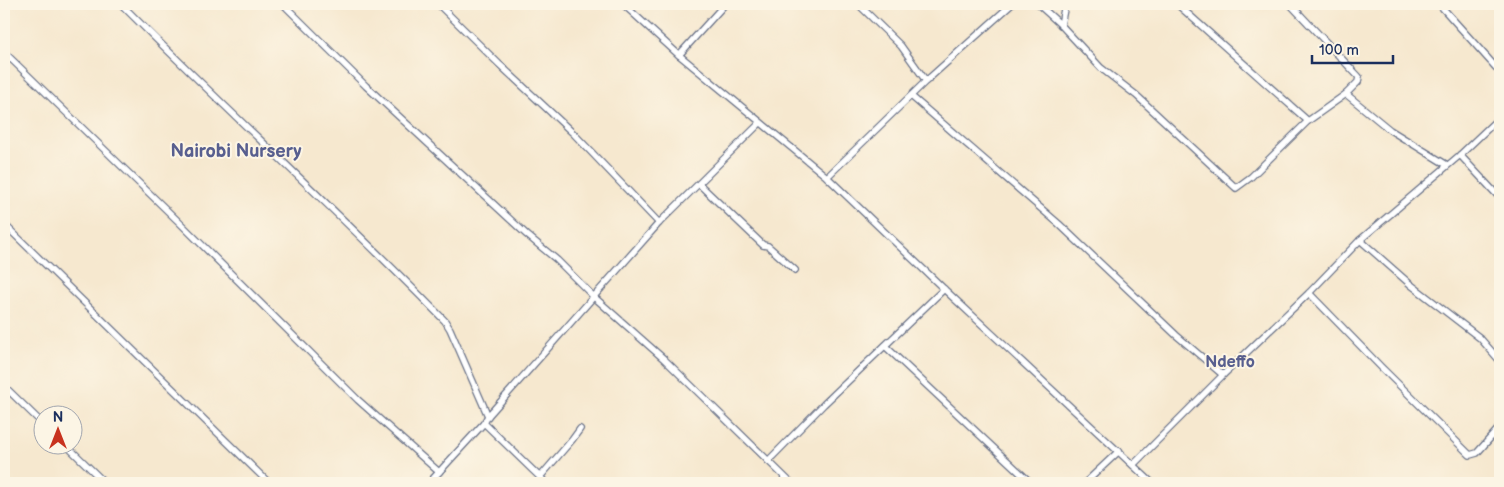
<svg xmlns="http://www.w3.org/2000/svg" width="1504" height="487" font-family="'Balsamiq Sans',sans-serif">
  <rect width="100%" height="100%" fill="#fcf5e5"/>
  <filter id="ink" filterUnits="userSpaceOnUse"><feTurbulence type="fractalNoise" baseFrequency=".02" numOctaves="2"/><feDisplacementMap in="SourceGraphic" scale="10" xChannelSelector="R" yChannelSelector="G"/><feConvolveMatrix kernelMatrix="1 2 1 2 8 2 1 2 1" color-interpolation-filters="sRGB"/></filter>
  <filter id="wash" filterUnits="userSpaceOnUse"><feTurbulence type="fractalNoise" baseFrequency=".0096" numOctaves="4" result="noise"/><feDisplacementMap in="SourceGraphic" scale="20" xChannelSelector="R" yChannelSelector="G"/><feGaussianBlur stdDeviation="1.12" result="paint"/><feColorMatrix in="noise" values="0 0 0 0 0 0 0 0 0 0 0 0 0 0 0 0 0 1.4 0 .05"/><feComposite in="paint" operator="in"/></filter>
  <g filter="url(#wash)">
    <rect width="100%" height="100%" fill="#f6e8cf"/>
  </g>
  <g filter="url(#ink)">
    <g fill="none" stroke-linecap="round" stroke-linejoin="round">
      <defs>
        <g id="minor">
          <path d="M121 4C227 111 339 212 445 321L450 329 488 416"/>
          <path d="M283 4 366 86 527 235 557 260 594 297 664 359 791 483"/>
          <path d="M438 4 499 64 574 134 659 223"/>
          <path d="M623 4 679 55"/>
          <path d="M725 4 679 55 827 177 944 289 1152 483"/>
          <path d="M858 4 901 46 926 81"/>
          <path d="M1038 4 1061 25 1101 68 1136 95 1236 188 1251 177 1308 121 1346 94 1390 130 1447 165"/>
          <path d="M1177 4 1308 121"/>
          <path d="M1290 4 1359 77 1358 82 1346 94"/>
          <path d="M1439 4 1500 72"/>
          <path d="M1061 25 1065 4"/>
          <path d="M4 52 180 223 358 400 439 472"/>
          <path d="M911 96 1059 224 1176 335 1223 375"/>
          <path d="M1460 155 1500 198"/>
          <path d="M827 177 926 81 1012 4"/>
          <path d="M699 184 763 245 768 246 795 270"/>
          <path d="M4 224 269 483"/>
          <path d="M1360 240 1410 284 1480 338 1500 361"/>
          <path d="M1309 293 1381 367 1470 455 1477 453 1500 427"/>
          <path d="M885 346 1031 483"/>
          <path d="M4 386 42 423"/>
          <path d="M484 423 546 483"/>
          <path d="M65 444 105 483"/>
          <path d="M768 461 824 404 944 289"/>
          <path d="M1133 465 1223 375 1309 293 1360 240 1460 155 1500 117"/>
          <path d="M540 477 572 440 580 429"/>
          <path d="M429 483 484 423 488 416 659 223 760 123"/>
          <path d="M1085 483 1119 451"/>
        </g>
      </defs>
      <!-- minor casing -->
      <use href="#minor" stroke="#687086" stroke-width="8"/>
      <!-- minor -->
      <use href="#minor" stroke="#fff" stroke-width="5.5"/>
    </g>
  </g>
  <g text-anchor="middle" stroke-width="4" stroke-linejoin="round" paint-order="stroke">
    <!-- neighbourhood labels -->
    <g font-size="16" font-weight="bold" fill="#585f8f" stroke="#fcf5e5">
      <text x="1230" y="367">Ndeffo</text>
    </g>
    <!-- quarter labels -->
    <g font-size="18" font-weight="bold" fill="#585f8f" stroke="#fcf5e5">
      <text x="236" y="157">Nairobi Nursery</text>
    </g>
  </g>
  <!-- margin -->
  <rect width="1504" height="487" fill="none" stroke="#fcf5e5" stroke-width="20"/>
  <!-- north arrow -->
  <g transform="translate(58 430)"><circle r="24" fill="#fcf5e5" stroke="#a2a6af"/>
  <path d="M0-4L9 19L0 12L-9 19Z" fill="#c8321e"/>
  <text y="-8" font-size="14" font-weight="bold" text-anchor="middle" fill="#1b2f5e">N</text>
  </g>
  <!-- scale -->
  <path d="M1312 55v8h81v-8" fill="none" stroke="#1b2f5e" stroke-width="2.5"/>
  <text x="1319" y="55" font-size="15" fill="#1b2f5e" stroke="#fcf5e5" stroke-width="4" paint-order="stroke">100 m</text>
</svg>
